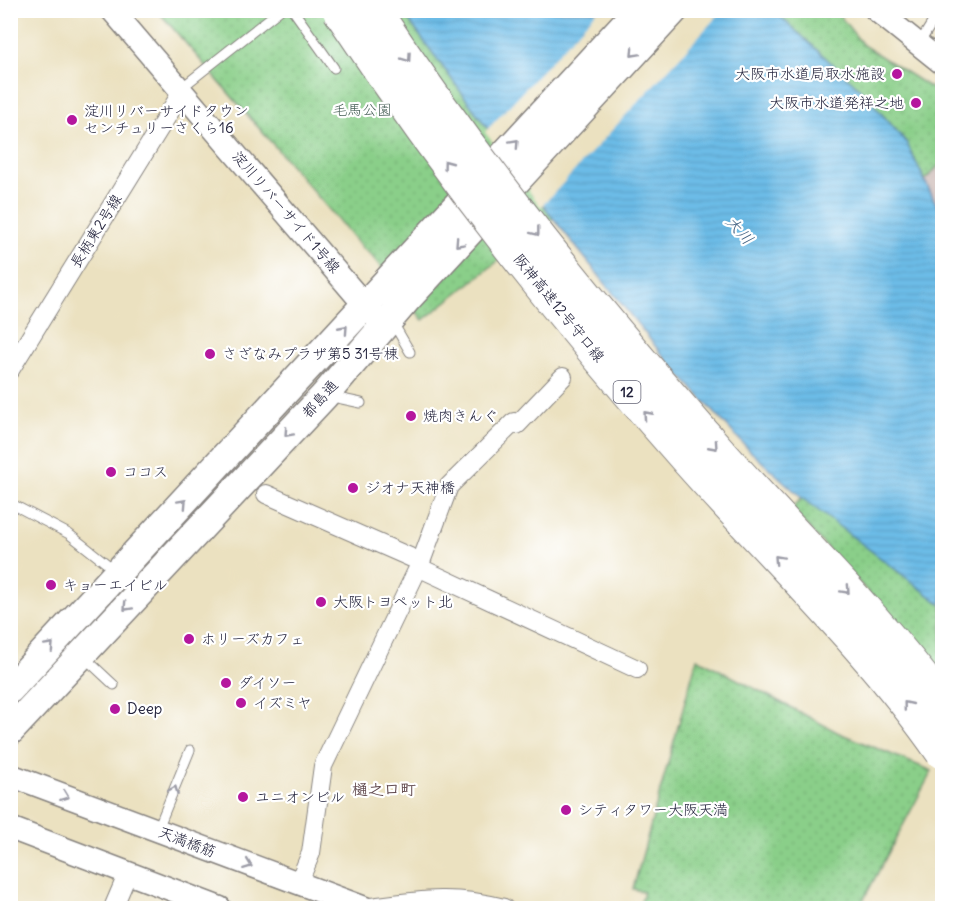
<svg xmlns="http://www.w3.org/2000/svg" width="953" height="919" font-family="Delius,'Klee One',sans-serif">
  <defs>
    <pattern id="park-dots" width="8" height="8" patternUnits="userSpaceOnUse" patternTransform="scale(1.5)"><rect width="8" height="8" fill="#8acf89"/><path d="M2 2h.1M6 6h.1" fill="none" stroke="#77b177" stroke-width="1.8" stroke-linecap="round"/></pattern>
    <pattern id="water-rules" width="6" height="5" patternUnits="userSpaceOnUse" patternTransform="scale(1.5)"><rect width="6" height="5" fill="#6cbce7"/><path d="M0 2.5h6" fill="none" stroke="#5da1c7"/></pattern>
  </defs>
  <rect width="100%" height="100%" fill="#fff"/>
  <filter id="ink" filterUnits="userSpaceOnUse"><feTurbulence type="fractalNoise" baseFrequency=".0167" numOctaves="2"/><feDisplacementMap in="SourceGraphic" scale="12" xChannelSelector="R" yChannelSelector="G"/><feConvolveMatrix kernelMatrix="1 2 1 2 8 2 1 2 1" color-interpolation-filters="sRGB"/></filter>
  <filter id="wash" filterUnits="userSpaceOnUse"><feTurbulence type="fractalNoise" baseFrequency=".008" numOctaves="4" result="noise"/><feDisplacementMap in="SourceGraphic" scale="24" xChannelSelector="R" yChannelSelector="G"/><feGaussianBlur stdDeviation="1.35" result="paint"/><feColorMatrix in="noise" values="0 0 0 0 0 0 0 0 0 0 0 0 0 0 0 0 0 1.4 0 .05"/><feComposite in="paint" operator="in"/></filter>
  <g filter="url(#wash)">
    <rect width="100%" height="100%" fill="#ebe1c0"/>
    <!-- industrial -->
    <path fill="#d0c0bc" d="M942 162V216L925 180Z"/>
    <!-- park -->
    <g fill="url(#park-dots)" stroke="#567862" stroke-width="1.5">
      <path d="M158 11H402L553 218 423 320 371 255 363 249Z"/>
      <path d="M774 11H836L863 45 942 95V162L925 180 906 142 860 89Z"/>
      <path d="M802 498 942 605V672L791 509Z"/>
      <path d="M697 658 839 733 932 771 859 908H639L644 892 633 889Z"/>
    </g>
    <!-- water -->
    <path fill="url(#water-rules)" stroke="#476f91" stroke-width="1.5" d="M402 11H774L860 89 906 142 942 216V605L802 498 749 450 668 362 553 218Z"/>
    <!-- pier -->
    <path fill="#ebe1c0" d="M597 11H722L541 207 485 132Z"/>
  </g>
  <g filter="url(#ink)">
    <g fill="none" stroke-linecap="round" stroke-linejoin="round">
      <defs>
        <g id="service">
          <path d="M293 10 334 68"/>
          <path d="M919 44 940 10"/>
          <path d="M180 89 280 10"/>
          <path d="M392 321 410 352"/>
          <path d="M328 396 361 403"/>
          <path d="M10 503 69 534 116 571"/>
          <path d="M83 656 114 685"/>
          <path d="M157 831 190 750"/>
        </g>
        <g id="minor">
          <path d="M10 370 182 92"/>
          <path d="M266 494 421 562"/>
          <path d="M418 567 637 669"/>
          <path d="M298 884 311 853 323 766 421 562 449 486 514 422 517 425 563 377"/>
          <path d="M113 908 128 873"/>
          <path d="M362 908C416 901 450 894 504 908"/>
        </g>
        <g id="tertiary">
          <path d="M112 10 375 317"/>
          <path d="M876 10 942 63"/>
          <path d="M10 775 365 908"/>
          <path d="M10 828 220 908"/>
        </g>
        <g id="primary">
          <path d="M10 689 638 10"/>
          <path d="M10 731 324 396 407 299 674 10"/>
        </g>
      </defs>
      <!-- service casing -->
      <use href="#service" stroke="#86827e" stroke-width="11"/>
      <!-- minor casing -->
      <use href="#minor" stroke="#86827e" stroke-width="20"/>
      <!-- tertiary casing -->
      <use href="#tertiary" stroke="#86827e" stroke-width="25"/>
      <!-- primary casing -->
      <use href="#primary" stroke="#86827e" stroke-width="31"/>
      <!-- service -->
      <use href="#service" stroke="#fff" stroke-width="9"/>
      <!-- minor -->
      <use href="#minor" stroke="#fff" stroke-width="18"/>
      <!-- tertiary -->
      <use href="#tertiary" stroke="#fff" stroke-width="22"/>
      <!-- primary -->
      <use href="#primary" stroke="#fff" stroke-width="28"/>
      <defs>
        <g id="motorway-bridge">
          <path d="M339 10C445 170 563 320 689 462 774 558 869 647 942 752"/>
          <path d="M374 10C479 169 600 317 726 459 798 540 877 616 942 703"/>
        </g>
      </defs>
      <!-- motorway-bridge casing -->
      <use href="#motorway-bridge" stroke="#86827e" stroke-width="35" stroke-linecap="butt"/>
      <!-- motorway-bridge -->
      <use href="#motorway-bridge" stroke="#fff" stroke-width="33"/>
    </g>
    <!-- one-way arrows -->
    <defs><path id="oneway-chevron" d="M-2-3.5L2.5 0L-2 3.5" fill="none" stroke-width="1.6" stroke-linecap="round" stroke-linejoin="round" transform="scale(1.5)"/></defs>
    <g stroke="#9c9ca7">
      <use href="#oneway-chevron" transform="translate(634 53) rotate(133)"/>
      <use href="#oneway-chevron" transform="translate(407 58) rotate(55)"/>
      <use href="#oneway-chevron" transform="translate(515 143) rotate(-47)"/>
      <use href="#oneway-chevron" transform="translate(447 164) rotate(-127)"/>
      <use href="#oneway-chevron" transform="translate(536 232) rotate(52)"/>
      <use href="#oneway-chevron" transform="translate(459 243) rotate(133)"/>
      <use href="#oneway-chevron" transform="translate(344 329) rotate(-48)"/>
      <use href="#oneway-chevron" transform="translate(647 415) rotate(-132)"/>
      <use href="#oneway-chevron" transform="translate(288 433) rotate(133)"/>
      <use href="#oneway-chevron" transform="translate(714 446) rotate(48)"/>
      <use href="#oneway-chevron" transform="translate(183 503) rotate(-47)"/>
      <use href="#oneway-chevron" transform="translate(778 559) rotate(-133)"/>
      <use href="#oneway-chevron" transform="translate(846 590) rotate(47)"/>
      <use href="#oneway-chevron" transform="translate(127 607) rotate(133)"/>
      <use href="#oneway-chevron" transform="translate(50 646) rotate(-47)"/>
      <use href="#oneway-chevron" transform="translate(907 705) rotate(-129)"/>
      <use href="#oneway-chevron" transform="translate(174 790) rotate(-68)"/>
      <use href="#oneway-chevron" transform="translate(65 796) rotate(21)"/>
      <use href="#oneway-chevron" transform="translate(248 865) rotate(21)"/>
    </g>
  </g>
  <!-- markers -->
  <g fill="#b5179e" stroke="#fff" stroke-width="2">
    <circle cx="897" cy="74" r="6"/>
    <circle cx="916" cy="103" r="6"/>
    <circle cx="72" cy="120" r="6"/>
    <circle cx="210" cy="354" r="6"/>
    <circle cx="411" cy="416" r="6"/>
    <circle cx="111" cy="472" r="6"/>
    <circle cx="353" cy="488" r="6"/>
    <circle cx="51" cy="585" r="6"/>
    <circle cx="321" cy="602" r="6"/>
    <circle cx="189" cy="639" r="6"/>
    <circle cx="226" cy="683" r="6"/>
    <circle cx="241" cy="703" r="6"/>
    <circle cx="115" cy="709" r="6"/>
    <circle cx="243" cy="797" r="6"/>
    <circle cx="566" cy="810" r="6"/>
  </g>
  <g text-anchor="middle" stroke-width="4.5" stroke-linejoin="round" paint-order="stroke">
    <!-- shield labels -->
    <rect fill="#fff" stroke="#646476" stroke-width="1.5" x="613.5" y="381" width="27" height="22" rx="4.5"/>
    <g font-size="14" font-weight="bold" fill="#22223b">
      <text x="627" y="397">12</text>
    </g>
    <!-- poi labels -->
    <g font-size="15" fill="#22223b" stroke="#fff" text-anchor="start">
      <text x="885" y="79" text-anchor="end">大阪市水道局取水施設</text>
      <text x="904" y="108" text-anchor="end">大阪市水道発祥之地</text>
      <text x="84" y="116">淀川リバーサイドタウン<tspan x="84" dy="17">センチュリーさくら16</tspan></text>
      <text x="222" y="359">さざなみプラザ第5 31号棟</text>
      <text x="423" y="421">焼肉きんぐ</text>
      <text x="123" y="477">ココス</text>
      <text x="365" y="493">ジオナ天神橋</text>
      <text x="63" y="590">キョーエイビル</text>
      <text x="333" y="607">大阪トヨペット北</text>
      <text x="201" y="644">ホリーズカフェ</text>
      <text x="238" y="688">ダイソー</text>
      <text x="253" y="708">イズミヤ</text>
      <text x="127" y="714">Deep</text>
      <text x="255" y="802">ユニオンビル</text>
      <text x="578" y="815">シティタワー大阪天満</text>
    </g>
    <!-- park labels -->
    <g font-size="15" fill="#465f56" stroke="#fff">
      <text x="362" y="115">毛馬公園</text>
    </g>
    <!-- street labels -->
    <g font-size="15" fill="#22223b" stroke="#fff">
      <text transform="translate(286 212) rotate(49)" y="5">淀川リバーサイド1号線</text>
      <text transform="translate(96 231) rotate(-58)" y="5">長柄東2号線</text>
      <text transform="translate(559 308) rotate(51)" y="5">阪神高速12号守口線</text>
      <text transform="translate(320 399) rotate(-48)" y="5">都島通</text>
      <text transform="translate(187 842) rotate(21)" y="5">天満橋筋</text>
    </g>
    <!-- water labels -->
    <g font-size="16" font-style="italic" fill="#406080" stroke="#fff">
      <text transform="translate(740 230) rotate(48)" y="6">大川</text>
    </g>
    <!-- neighbourhood labels -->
    <g font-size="16" font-weight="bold" fill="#644d52" stroke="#fff">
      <text x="384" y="795">樋之口町</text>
    </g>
  </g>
  <!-- margin -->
  <rect width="953" height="919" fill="none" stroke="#fff" stroke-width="36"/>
</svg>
